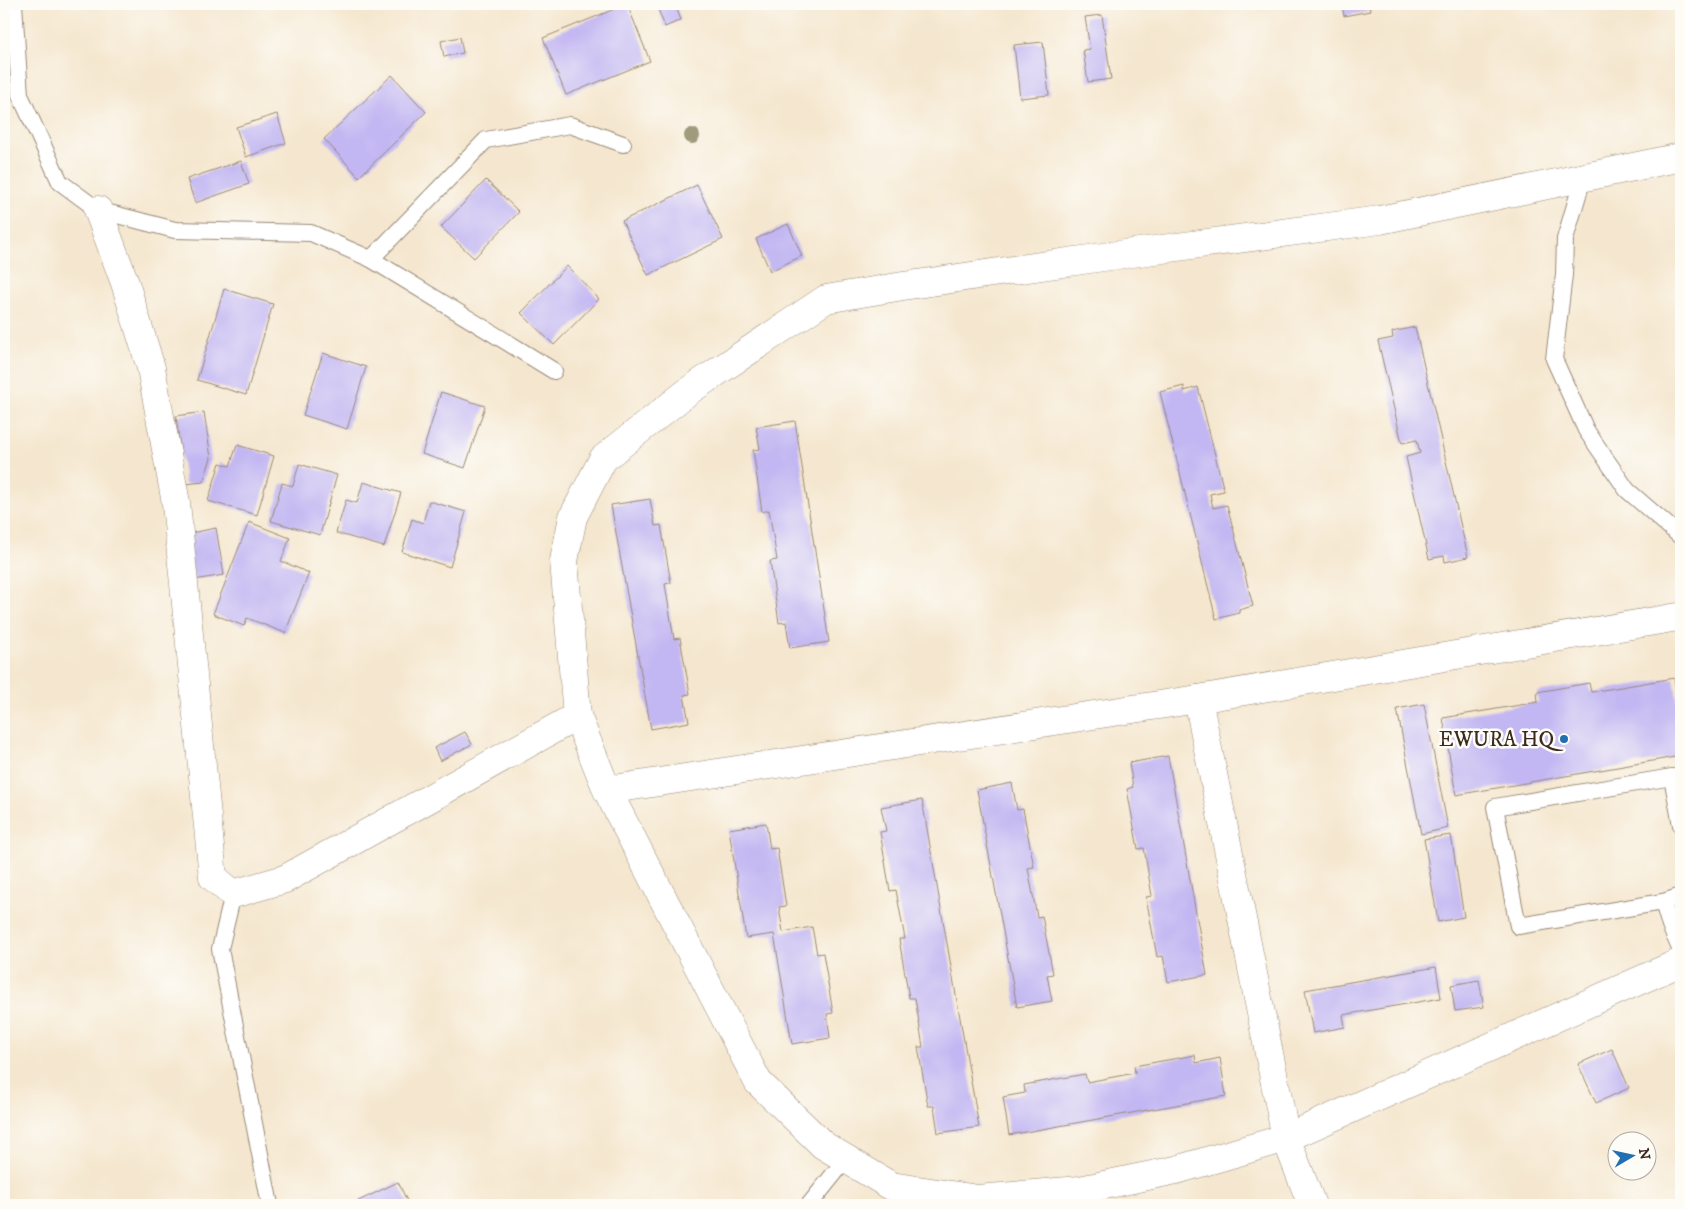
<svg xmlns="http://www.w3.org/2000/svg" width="1685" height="1209" font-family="'IM FELL DW Pica',serif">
  <rect width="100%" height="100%" fill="#fdfcf7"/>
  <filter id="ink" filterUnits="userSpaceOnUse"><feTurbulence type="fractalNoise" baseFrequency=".02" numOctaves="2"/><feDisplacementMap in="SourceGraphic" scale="10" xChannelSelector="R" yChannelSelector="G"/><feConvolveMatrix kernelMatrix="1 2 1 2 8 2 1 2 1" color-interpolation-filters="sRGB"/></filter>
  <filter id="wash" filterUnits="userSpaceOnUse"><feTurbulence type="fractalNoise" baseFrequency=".0096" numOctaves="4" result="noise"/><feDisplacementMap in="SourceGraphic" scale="20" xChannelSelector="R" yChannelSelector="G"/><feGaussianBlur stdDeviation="1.12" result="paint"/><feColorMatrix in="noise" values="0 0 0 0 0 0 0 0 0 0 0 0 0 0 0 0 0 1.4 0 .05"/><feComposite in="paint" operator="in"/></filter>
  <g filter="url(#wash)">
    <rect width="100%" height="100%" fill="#f5e7cf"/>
    <g id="blocks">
      <!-- building -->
      <g fill="#c2b7f2">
        <path d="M627 4 650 61 566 95 543 38Z"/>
        <path d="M656 4H675L681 20 665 27Z"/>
        <path d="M1342 4H1369L1370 11 1344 16Z"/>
        <path d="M1102 15 1111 79 1088 82 1083 50 1090 49 1085 17Z"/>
        <path d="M460 37 463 53 444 57 441 41Z"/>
        <path d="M1043 42 1049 95 1020 98 1014 45Z"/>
        <path d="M392 75 426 112 359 177 324 139Z"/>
        <path d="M277 114 286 143 246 157 236 127Z"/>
        <path d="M241 161 249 184 195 203 187 179Z"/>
        <path d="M486 180 519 212 474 258 441 227Z"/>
        <path d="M697 185 723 239 648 275 622 221Z"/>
        <path d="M788 224 802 256 770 271 756 239Z"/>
        <path d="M567 266 599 299 554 345 521 313Z"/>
        <path d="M224 289 273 304 246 395 197 380Z"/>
        <path d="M1415 327 1468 557 1445 562 1444 556 1429 559 1406 457 1420 453 1417 440 1402 443 1378 341 1393 338 1392 332Z"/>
        <path d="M323 353 366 367 347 429 303 415Z"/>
        <path d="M1184 386V391L1198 387 1224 491 1210 494 1213 508 1227 505 1253 606 1239 610V613L1216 619 1160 392Z"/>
        <path d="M441 392 485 406 465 468 422 454Z"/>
        <path d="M204 412 211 458 203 482 185 484 176 416Z"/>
        <path d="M795 421 829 642 790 648 786 622 779 623 770 561 777 560 769 510 762 512 753 450 760 449 756 427Z"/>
        <path d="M237 445 274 456 257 515 208 501 220 463 230 466Z"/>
        <path d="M299 464 337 475 320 535 271 521 282 483 293 486Z"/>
        <path d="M363 482 401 493 384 547 336 533 346 500 357 503Z"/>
        <path d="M650 499 655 526 661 525 671 583 665 584 674 639 680 638 690 694 684 695 689 722 651 729 611 505Z"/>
        <path d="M429 501 466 512 450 567 402 552 412 519 423 523Z"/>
        <path d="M249 522 290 538 281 561 309 573 285 633 247 618 244 626 213 614Z"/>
        <path d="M216 528 224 575 194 580 186 534Z"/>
        <path d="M1674 678 1681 722V756L1456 795 1443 718 1538 702 1537 692 1589 683 1591 692Z"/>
        <path d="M1424 704 1448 828 1421 834 1397 709Z"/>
        <path d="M465 732 472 744 440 761 434 748Z"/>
        <path d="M1168 756 1207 975 1168 982 1163 956 1157 957 1146 897 1152 896 1144 848 1138 849 1127 789 1133 787 1129 763Z"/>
        <path d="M1012 783 1017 810 1023 809 1034 867 1028 868 1037 917 1042 916 1053 974 1047 975 1052 1001 1017 1007 977 790Z"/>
        <path d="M922 800 979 1127 938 1133 934 1106H928L918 1047H923L915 998H909L899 939H905L896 890 890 891 880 832 886 831 881 807Z"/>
        <path d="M766 823 770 849 777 848 786 906 779 907 783 932 812 927 817 954 823 953 833 1013 827 1014 830 1038 792 1044 774 934 746 938 729 829Z"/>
        <path d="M1451 835 1464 917 1438 922 1424 839Z"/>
        <path d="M1436 967 1441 998 1343 1015 1345 1027 1313 1033 1305 990Z"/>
        <path d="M1479 980 1484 1007 1455 1011 1451 985Z"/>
        <path d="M1612 1049 1629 1088 1596 1103 1578 1064Z"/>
        <path d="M1195 1055 1196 1063 1220 1058 1226 1096 1009 1135 1003 1097 1025 1093 1024 1085 1085 1074 1087 1082 1135 1073 1134 1066Z"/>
        <path d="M398 1182 409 1205H350Z"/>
      </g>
    </g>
  </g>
  <g filter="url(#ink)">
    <use href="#blocks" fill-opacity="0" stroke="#988876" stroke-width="1"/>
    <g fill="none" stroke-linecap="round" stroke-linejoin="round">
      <defs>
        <g id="lane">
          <path d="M14 4 20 95 60 182 98 210 175 230 311 233 371 259 554 371"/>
          <path d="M1583 178 1565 239 1564 275 1554 359 1586 430 1627 490 1681 537"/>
          <path d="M371 259 486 140 570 125 623 144"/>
          <path d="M1681 825 1672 777 1495 807 1518 926 1663 902 1681 896"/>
          <path d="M233 894 220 949 270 1205"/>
          <path d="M1663 902 1670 926 1681 951"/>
          <path d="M809 1205 846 1159"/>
        </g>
        <g id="street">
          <path d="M1681 157 1380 220 1117 255 903 286 826 299 690 390 603 459 573 517 564 561 577 716 607 790 758 1082 823 1145 891 1186 978 1199 1080 1190 1176 1170 1286 1138 1681 962"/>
          <path d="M98 210 125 283 151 368 176 503 213 877 233 894 285 879 577 716"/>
          <path d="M1198 699 1286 1138 1312 1205"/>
          <path d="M607 790 1198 699 1678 617"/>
        </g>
      </defs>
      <!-- lane casing -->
      <use href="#lane" stroke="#988876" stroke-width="18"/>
      <!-- street casing -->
      <use href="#street" stroke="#988876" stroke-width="29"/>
      <!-- lane -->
      <use href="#lane" stroke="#fff" stroke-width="16"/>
      <!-- street -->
      <use href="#street" stroke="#fff" stroke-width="28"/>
    </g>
    <!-- trees -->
    <circle fill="#a19b7e" cx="692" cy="136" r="8"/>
  </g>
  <!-- markers -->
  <circle fill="#1f6fb2" stroke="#fdfcf7" stroke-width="2" cx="1564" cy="739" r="5"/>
  <g text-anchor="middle" stroke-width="5" stroke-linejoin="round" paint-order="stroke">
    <!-- poi labels -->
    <g font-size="21" fill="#3b2a1e" stroke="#fdfcf7" text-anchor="end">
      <text x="1554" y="746">EWURA HQ</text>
    </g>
  </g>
  <!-- margin -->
  <rect width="1685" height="1209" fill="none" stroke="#fdfcf7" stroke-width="20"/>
  <!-- north arrow -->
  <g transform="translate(1632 1156) rotate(81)"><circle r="24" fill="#fdfcf7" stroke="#afa8a0"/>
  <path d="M0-4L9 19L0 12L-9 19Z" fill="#1f6fb2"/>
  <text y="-8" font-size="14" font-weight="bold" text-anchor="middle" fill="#3b2a1e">N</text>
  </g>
</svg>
